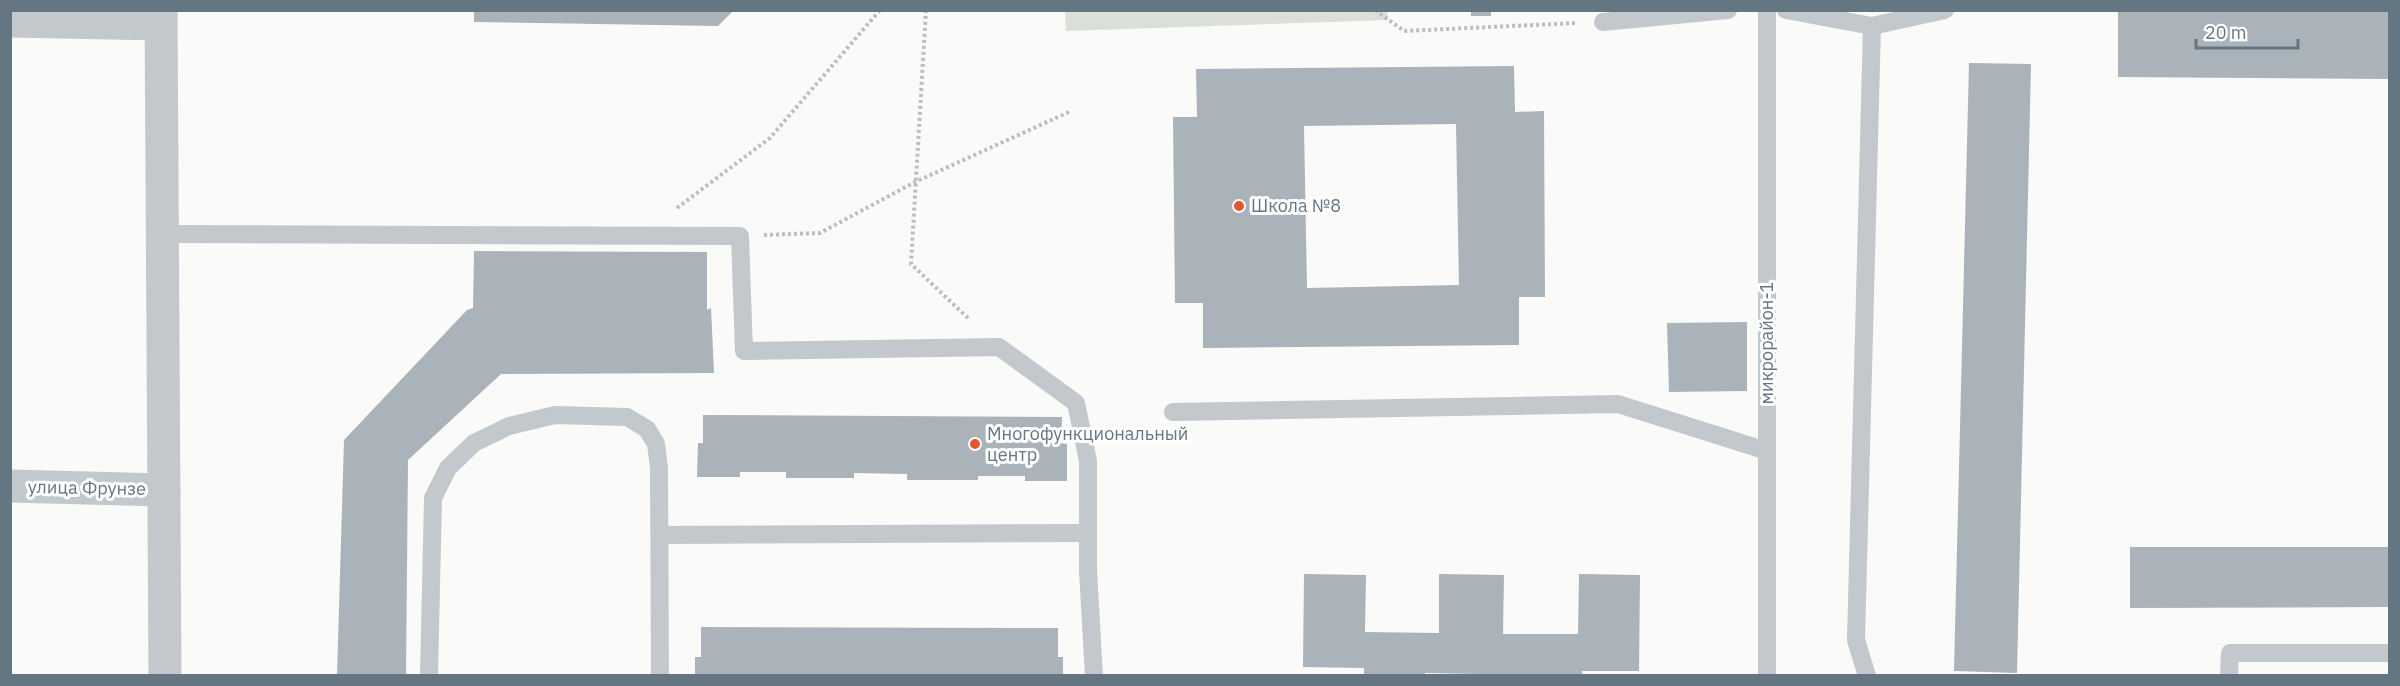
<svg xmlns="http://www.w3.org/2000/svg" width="2400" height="686" font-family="'IBM Plex Sans',sans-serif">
  <rect width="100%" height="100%" fill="#fafaf8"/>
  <!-- green -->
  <path fill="#dadfd7" d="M1387 10 1388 20 1066 31 1065 11Z"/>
  <!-- building -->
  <g fill="#aab3b9" fill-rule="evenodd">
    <path d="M474 10H734L718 26 474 22Z"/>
    <rect x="1471" y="10" width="20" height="6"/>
    <path d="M2118 10H2390V79L2118 77Z"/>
    <path d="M1969 63 2031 64 2017 673 1954 671Z"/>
    <path d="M1514 66 1515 112 1544 111 1545 297H1519V345L1203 348V303H1175L1173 117H1197L1196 69ZM1456 124 1459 285 1307 288 1304 126Z"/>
    <path d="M474 251 707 252V310L711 308 714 373 501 374 408 460 406 676H337L344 440 467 310 473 308Z"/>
    <path d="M1747 322V391L1669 392 1667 323Z"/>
    <path d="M703 415 1062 417 1061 443 1067 444V481H1025V476H978V480H907V474L854 473V478H786V472H740V477H697L698 443H703Z"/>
    <path d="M2130 547H2390V607L2130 608Z"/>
    <path d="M1304 574 1366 575 1365 632 1439 633V574L1504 575 1503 634H1578L1579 574 1640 575 1639 671H1582V676L1425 673V676H1364V668L1303 667Z"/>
    <path d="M701 627 1058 628V657H1063V676H695V657H701Z"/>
  </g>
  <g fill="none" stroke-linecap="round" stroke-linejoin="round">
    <!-- path -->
    <g stroke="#bbbfc2" stroke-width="4" stroke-dasharray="3 3" stroke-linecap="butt">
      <path d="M926 10 911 264 970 320"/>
      <path d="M1375 10 1404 31 1577 23"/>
      <path d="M677 208 770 138 880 10"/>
      <path d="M764 235 820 233 915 182 1069 112"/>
    </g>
    <!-- service -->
    <g stroke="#c3c8cc" stroke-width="18">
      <path d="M1786 10 1872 26"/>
      <path d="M1603 22 1728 10"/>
      <path d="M162 234 740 236 744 351 999 347 1076 403 1088 461V571L1094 676"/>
      <path d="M1173 412 1618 404 1767 451"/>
      <path d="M660 535 1088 533"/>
      <path d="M429 676 433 498 448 468 474 443 509 426 555 415 627 417 647 429 656 444 659 468 660 676"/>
      <path d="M1767 676V10"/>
      <path d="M1867 676 1856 640 1872 26 1945 10"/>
      <path d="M2229 676 2230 653H2390"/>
    </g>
    <!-- minor -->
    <g stroke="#c3c8cc" stroke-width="33">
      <path d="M161 10 165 676"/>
      <path d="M10 21 161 24"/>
      <path d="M10 486 164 490"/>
    </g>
  </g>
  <!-- markers -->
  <g fill="#e4572e" stroke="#fff" stroke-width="2">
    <circle cx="1239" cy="206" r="6"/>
    <circle cx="975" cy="444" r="6"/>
  </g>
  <g text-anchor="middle" stroke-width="6" stroke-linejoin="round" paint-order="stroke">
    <!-- poi labels -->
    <g font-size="18" fill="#657683" stroke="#fff" text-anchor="start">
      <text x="1251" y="212">Школа №8</text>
      <text x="987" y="440">Многофункциональный<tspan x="987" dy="21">центр</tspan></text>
    </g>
    <!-- street labels -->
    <g font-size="18" fill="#657683" stroke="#fff">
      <text transform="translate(1767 343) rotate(-90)" y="6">микрорайон-1</text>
      <text transform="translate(87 488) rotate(1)" y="6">улица Фрунзе</text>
    </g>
  </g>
  <!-- border -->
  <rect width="2400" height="686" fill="none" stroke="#657683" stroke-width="24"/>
  <!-- scale -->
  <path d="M2196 39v9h102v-9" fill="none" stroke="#657683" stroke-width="3"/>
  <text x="2205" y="39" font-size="18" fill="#657683" stroke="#ffffff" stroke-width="4.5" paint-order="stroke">20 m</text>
</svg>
